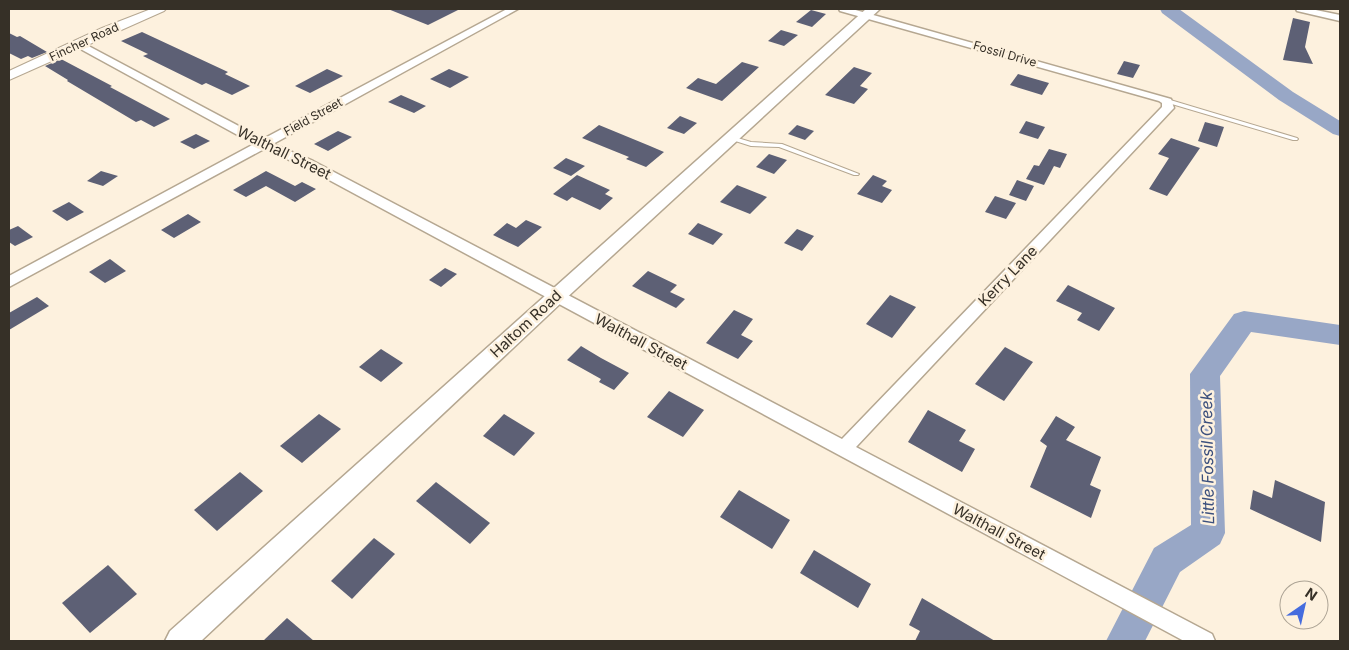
<svg xmlns="http://www.w3.org/2000/svg" width="1349" height="650" font-family="Inter,sans-serif">
  <rect width="100%" height="100%" fill="#fdf1de"/>
  <g fill="none" stroke-linecap="round" stroke-linejoin="round">
    <!-- river -->
    <g fill="#98a7c6" fill-rule="evenodd">
      <path d="M1160 9H1179L1293 92 1340 121V136L1333 134 1279 100 1162 13Z"/>
      <path d="M1244 311 1340 325V345L1251 332 1220 376 1225 533 1220 544 1180 572 1145 641H1106L1154 548 1191 525 1190 374 1234 314Z"/>
    </g>
  </g>
  <!-- building -->
  <g fill="#5d6075">
    <path d="M388 9H460L428 25Z"/>
    <path d="M811 10 826 14 812 27 796 22Z"/>
    <path d="M1293 18 1310 22 1305 47 1313 64 1283 60Z"/>
    <path d="M781 30 798 35 784 46 768 41Z"/>
    <path d="M142 32 228 72 225 74 250 86 232 95 206 83 202 85 143 56 148 54 121 41Z"/>
    <path d="M9 33 17 37 20 36 47 52 32 58 28 56 21 59 9 53Z"/>
    <path d="M61 59 112 86 110 87 170 119 154 127 141 120 136 122 67 81 68 80 45 66Z"/>
    <path d="M1124 61 1140 65 1133 78 1117 74Z"/>
    <path d="M742 62 759 67 722 101 686 88 698 78 716 84Z"/>
    <path d="M854 67 872 73 860 86 868 89 854 104 825 95Z"/>
    <path d="M327 69 343 76 310 93 295 86Z"/>
    <path d="M449 69 469 77 450 88 430 79Z"/>
    <path d="M1018 74 1049 83 1042 95 1010 85Z"/>
    <path d="M401 95 426 106 414 113 388 102Z"/>
    <path d="M680 116 697 123 684 134 667 128Z"/>
    <path d="M1026 121 1045 127 1038 139 1019 133Z"/>
    <path d="M1205 122 1224 127 1217 147 1198 141Z"/>
    <path d="M599 125 650 146 664 152 646 167 626 159 629 157 582 138Z"/>
    <path d="M797 125 814 131 805 140 788 134Z"/>
    <path d="M338 131 352 137 328 151 314 144Z"/>
    <path d="M196 134 210 141 194 149 180 142Z"/>
    <path d="M1171 138 1200 148 1167 196 1149 189 1169 158 1158 154Z"/>
    <path d="M1049 149 1067 154 1060 168 1054 166 1044 185 1026 179 1034 165 1039 166Z"/>
    <path d="M769 154 787 160 774 174 756 167Z"/>
    <path d="M566 158 585 166 571 176 553 168Z"/>
    <path d="M101 171 118 176 103 186 87 181Z"/>
    <path d="M266 171 295 186 302 182 316 189 295 202 266 186 246 197 233 190Z"/>
    <path d="M577 175 610 190 605 194 613 198 600 210 572 197 567 201 553 194Z"/>
    <path d="M873 175 887 181 882 186 892 190 882 203 857 194Z"/>
    <path d="M1017 180 1034 186 1026 201 1009 195Z"/>
    <path d="M737 185 767 197 750 214 720 202Z"/>
    <path d="M995 196 1016 203 1006 219 985 212Z"/>
    <path d="M69 202 84 212 67 221 52 211Z"/>
    <path d="M188 214 201 222 174 238 161 230Z"/>
    <path d="M526 220 542 227 518 247 493 235 507 223 516 228Z"/>
    <path d="M698 223 723 234 713 245 688 234Z"/>
    <path d="M18 226 33 237 15 246 9 242V230Z"/>
    <path d="M797 229 814 236 802 251 784 243Z"/>
    <path d="M110 259 126 271 105 283 89 272Z"/>
    <path d="M445 268 457 274 441 287 429 280Z"/>
    <path d="M648 271 677 285 670 292 685 299 676 308 632 286Z"/>
    <path d="M1068 285 1115 308 1099 331 1077 320 1082 313 1056 301Z"/>
    <path d="M890 295 916 307 892 338 866 324Z"/>
    <path d="M37 297 49 306 9 330V313Z"/>
    <path d="M734 310 753 319 741 335 753 341 738 359 706 343Z"/>
    <path d="M581 346 601 358 629 373 614 390 599 382 601 379 567 360Z"/>
    <path d="M1005 347 1033 362 1004 401 975 384Z"/>
    <path d="M381 349 403 363 381 382 359 367Z"/>
    <path d="M669 391 704 410 683 437 647 417Z"/>
    <path d="M928 410 966 430 959 441 975 449 962 472 908 442Z"/>
    <path d="M319 414 341 429 302 463 280 446Z"/>
    <path d="M504 414 535 433 514 456 483 436Z"/>
    <path d="M1056 416 1075 427 1066 440 1101 457 1090 485 1101 490 1091 518 1030 487 1047 446 1040 441Z"/>
    <path d="M240 472 263 491 217 531 194 510Z"/>
    <path d="M1275 480 1325 502 1321 542 1250 509 1253 490 1272 498Z"/>
    <path d="M436 482 490 523 470 544 416 501Z"/>
    <path d="M739 490 790 520 772 549 720 517Z"/>
    <path d="M374 538 395 554 352 599 331 581Z"/>
    <path d="M814 550 871 584 858 608 800 573Z"/>
    <path d="M108 565 137 594 90 633 62 603Z"/>
    <path d="M922 598 995 641H915L920 631 909 625Z"/>
    <path d="M287 618 314 641H263Z"/>
  </g>
  <g fill="none" stroke-linecap="round" stroke-linejoin="round">
    <defs>
      <g id="service">
        <path d="M1167 99 1297 138 1298 139 1297 140H1293L1165 102 1164 101Z"/>
        <path d="M731 136 751 142 782 144 859 174 858 175H854L779 147 751 146 729 139V137Z"/>
      </g>
      <g id="minor">
        <path d="M507 9H518L273 144 313 161 842 439 1162 107V103L1159 101 840 11 839 9H852L1171 99 1174 108 1172 110 856 447 1212 634 1215 641H1184L305 167 264 149 9 287V276L254 144 75 46V42H81L263 139Z"/>
        <path d="M1296 9H1311L1340 15V21L1297 11Z"/>
      </g>
      <path id="tertiary" d="M151 9H166L164 11 9 80V71L102 28Z"/>
      <path id="secondary" d="M866 9H880L562 302 201 641H165L170 631Z"/>
    </defs>
    <!-- service casing -->
    <use href="#service" stroke="#b5a791" stroke-width="2"/>
    <!-- minor casing -->
    <use href="#minor" stroke="#b5a791" stroke-width="3"/>
    <!-- tertiary casing -->
    <use href="#tertiary" stroke="#b5a791" stroke-width="2"/>
    <!-- secondary casing -->
    <use href="#secondary" stroke="#b5a791" stroke-width="3"/>
    <!-- service -->
    <use href="#service" fill="#fff" fill-rule="evenodd"/>
    <!-- minor -->
    <use href="#minor" fill="#fff" fill-rule="evenodd"/>
    <!-- tertiary -->
    <use href="#tertiary" fill="#fff" fill-rule="evenodd"/>
    <!-- secondary -->
    <use href="#secondary" fill="#fff" fill-rule="evenodd"/>
  </g>
  <g text-anchor="middle" stroke-width="5" stroke-linejoin="round" paint-order="stroke">
    <!-- far-street labels -->
    <g font-size="12" fill="#363027" stroke="#fdf1de">
      <text transform="translate(84 42) rotate(-25)" y="4">Fincher Road</text>
      <text transform="translate(1005 54) rotate(16)" y="4">Fossil Drive</text>
      <text transform="translate(313 117) rotate(-29)" y="4">Field Street</text>
    </g>
    <!-- street labels -->
    <g font-size="15" fill="#363027" stroke="#fdf1de">
      <text transform="translate(284 153) rotate(26)" y="5">Walthall Street</text>
      <text transform="translate(1008 276) rotate(-46)" y="5">Kerry Lane</text>
      <text transform="translate(526 324) rotate(-43)" y="5">Haltom Road</text>
      <text transform="translate(641 342) rotate(28)" y="5">Walthall Street</text>
      <text transform="translate(999 532) rotate(28)" y="5">Walthall Street</text>
    </g>
    <!-- water labels -->
    <g font-size="16" font-style="italic" fill="#3c507d" stroke="#fdf1de">
      <text transform="translate(1207 458) rotate(-91)" y="6">Little Fossil Creek</text>
    </g>
  </g>
  <!-- border -->
  <rect width="1349" height="650" fill="none" stroke="#363027" stroke-width="20"/>
  <!-- north arrow -->
  <g transform="translate(1304 605) rotate(34)"><circle r="24" fill="#fdf1de" stroke="#ada495"/>
  <path d="M0-4L9 19L0 12L-9 19Z" fill="#456cde"/>
  <text y="-8" font-size="14" font-weight="bold" text-anchor="middle" fill="#363027">N</text>
  </g>
</svg>
